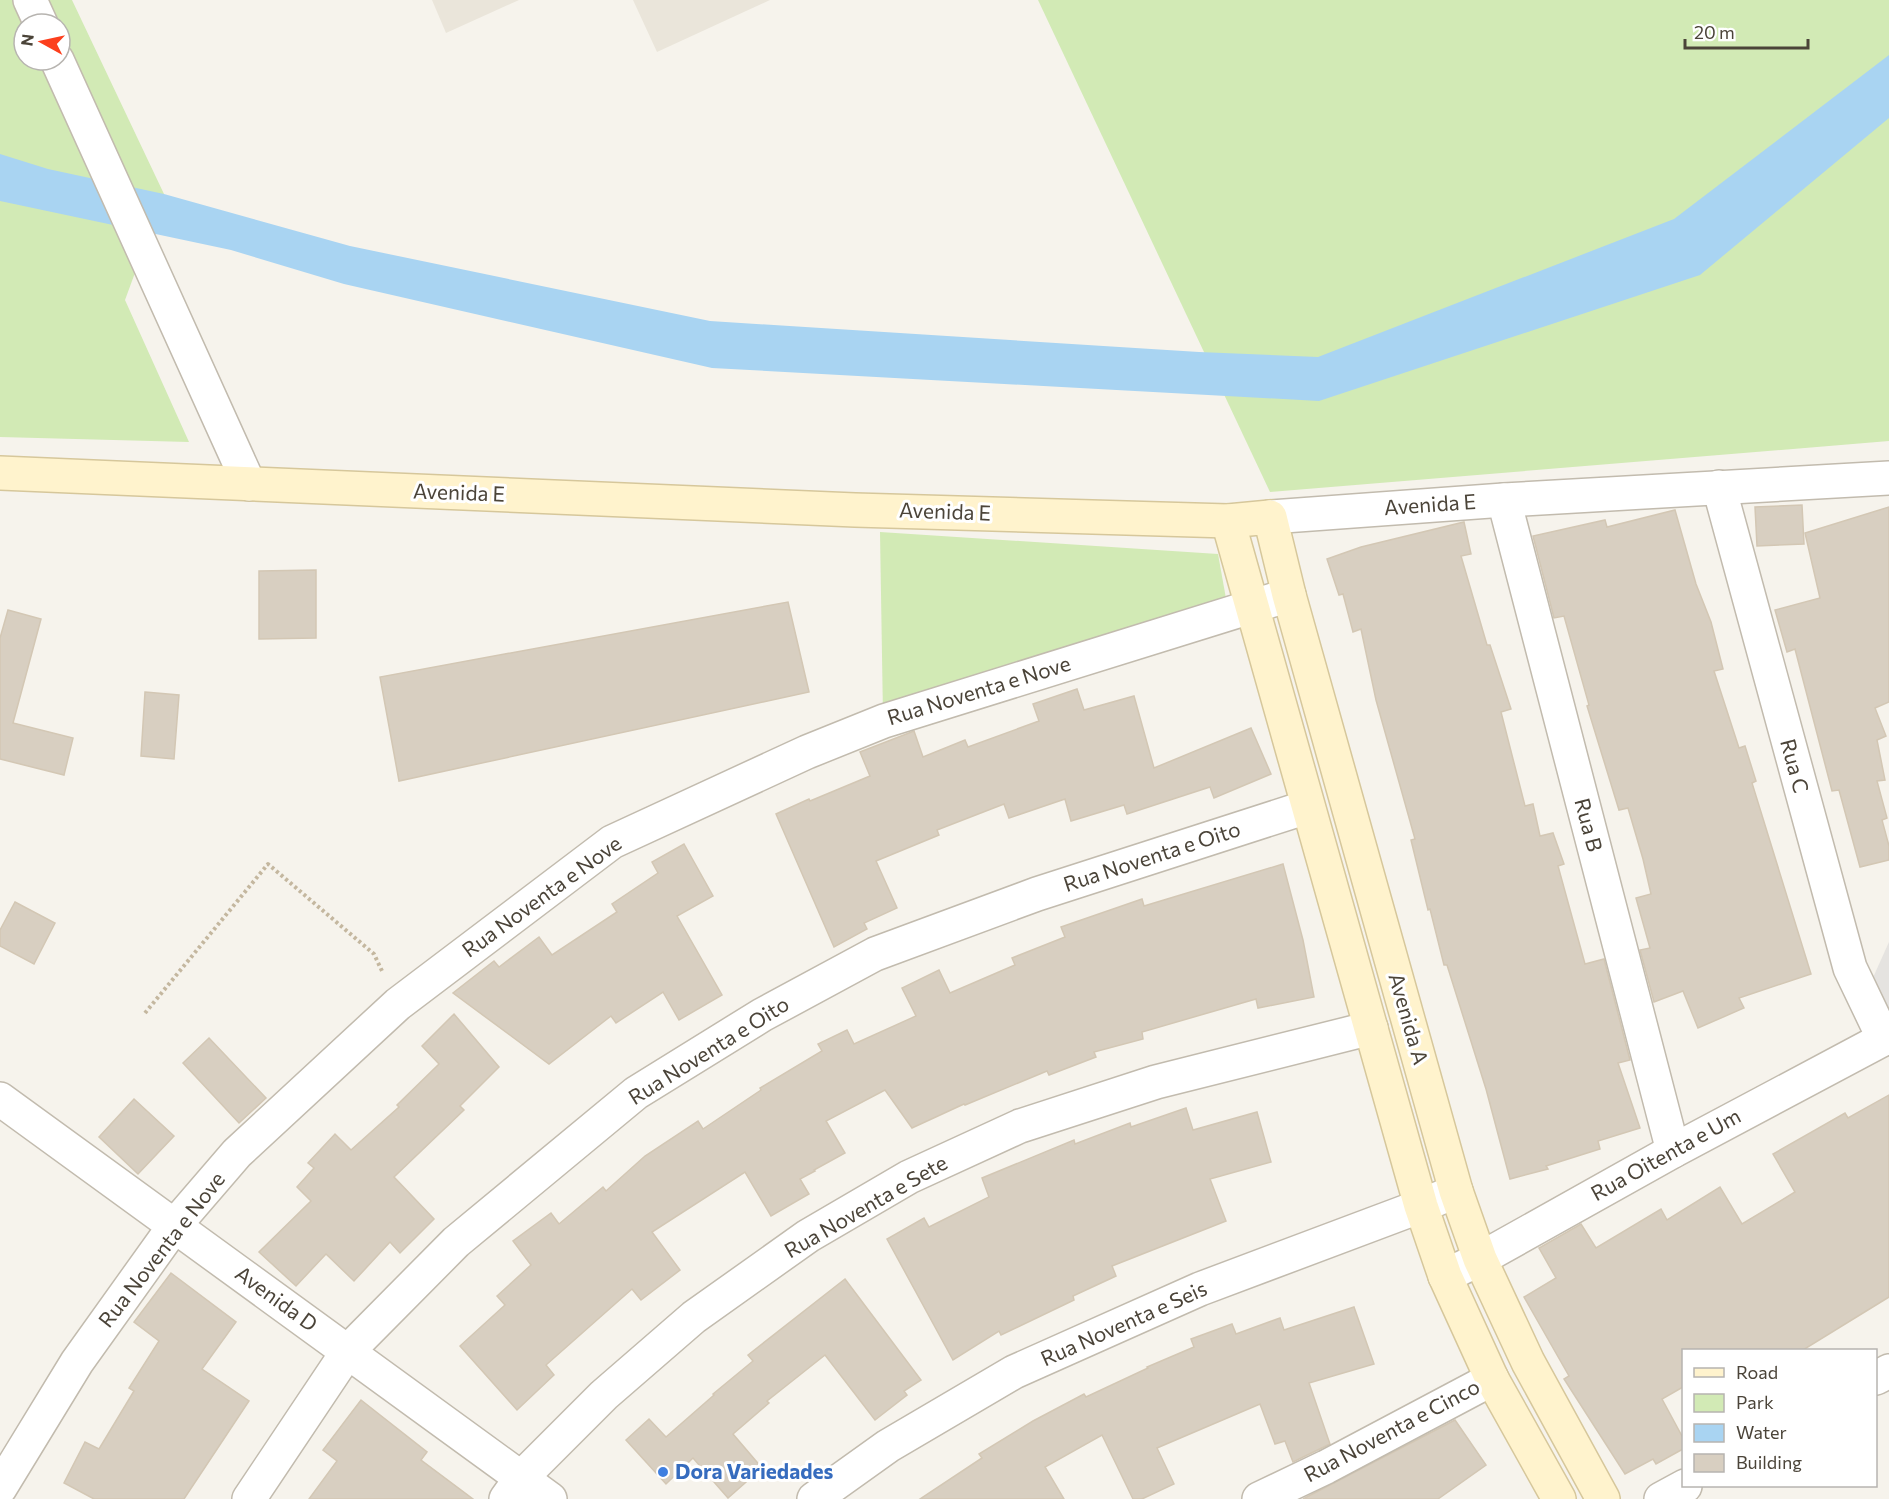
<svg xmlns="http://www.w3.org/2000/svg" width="1889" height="1499" font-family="Commissioner,sans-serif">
  <rect width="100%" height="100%" fill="#f6f3ec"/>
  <!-- residential -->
  <g fill="#eae5da">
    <path d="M432 0H519L446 33Z"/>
    <path d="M633 0H770L657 52Z"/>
  </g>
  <!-- green -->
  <g fill="#d2eab5" fill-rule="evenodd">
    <path d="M0 0H72L164 194 125 300 189 442 0 437ZM24 24H60V60H24Z"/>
    <path d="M1038 0H1889V441L1270 492Z"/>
    <path d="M880 532 1218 554 1227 604 883 717Z"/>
  </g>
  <!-- parking -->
  <path fill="#e5e3e0" d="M1889 942V1030L1862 1002Z"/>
  <!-- water -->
  <path fill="#a9d4f2" d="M1889 55V118L1700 275 1319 401 712 368 344 284 231 250 0 201V154L48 169 164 194 350 246 710 321 1199 352 1318 357 1674 219Z"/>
  <!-- building -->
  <g fill="#d8cfc1" stroke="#d3c7b4" stroke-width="1.5">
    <path d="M1802 505 1804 544 1757 546 1755 507Z"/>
    <path d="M1889 507V702L1875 708 1886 736 1877 740 1885 780 1877 781 1887 818 1882 820 1889 846V860L1860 867 1839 790 1832 791 1795 649 1787 652 1775 610 1820 598 1805 533Z"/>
    <path d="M1675 510 1696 584 1711 622 1723 669 1714 671 1739 748 1745 746 1756 781 1752 783 1811 974 1739 998 1744 1008 1698 1028 1683 991 1654 1002 1640 950 1650 948 1636 898 1651 894 1643 859 1628 808 1619 810 1587 706 1589 705 1564 616 1554 618 1533 536 1605 520 1607 527Z"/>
    <path d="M1464 522 1471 554 1461 556 1487 645H1490L1511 709 1501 712 1525 806 1533 804 1540 836 1553 833 1564 864 1558 866 1585 964 1604 959 1630 1060 1618 1063 1640 1128 1598 1141 1600 1149 1546 1166 1548 1169 1510 1179 1486 1089 1447 965H1444L1430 909 1428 910 1411 840 1415 839 1376 700 1361 629 1353 632 1343 594 1339 595 1327 559 1361 547Z"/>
    <path d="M316 570V638L259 639V571Z"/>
    <path d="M788 602 809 692 399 781 380 677Z"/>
    <path d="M8 610 41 619 13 723 73 738 64 775 0 759V638Z"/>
    <path d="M1077 689 1084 710 1134 696 1154 768 1251 728 1271 774 1214 798 1210 787 1127 814 1124 805 1071 821 1065 799 1009 818 1004 804 937 830 939 835 876 861 897 908 864 923 867 929 834 947 776 814 809 799 810 801 870 776 860 752 914 731 923 757 965 740 968 747 1039 721 1033 704Z"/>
    <path d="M145 692 179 695 174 759 141 756Z"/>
    <path d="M684 844 713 896 677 916 722 995 679 1020 663 992 616 1023 611 1016 549 1064 453 993 494 961 499 967 539 937 552 955 617 912 612 904 658 873 652 862Z"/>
    <path d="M1283 864 1303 940 1314 997 1258 1008 1256 999 1142 1032 1143 1039 1094 1052 1096 1057 1049 1075 1047 1071 965 1105 964 1104 912 1128 885 1090 826 1121 845 1153 814 1170 815 1171 800 1179 809 1194 771 1216 745 1172 652 1232 680 1270 641 1300 632 1289 546 1365 554 1375 517 1410 460 1346 505 1305 497 1296 531 1265 513 1241 551 1213 559 1224 603 1187 606 1191 645 1156 698 1121 703 1129 761 1090 760 1088 822 1051 818 1044 847 1030 854 1044 916 1016 902 988 939 970 950 993 1015 965 1012 958 1065 937 1061 927 1142 899 1144 906Z"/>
    <path d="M15 902 55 923 34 964 0 946V930Z"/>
    <path d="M454 1014 499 1067 460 1106 464 1110 394 1177 434 1219 400 1253 390 1242 354 1281 326 1254 296 1286 259 1252 311 1201 297 1187 314 1168 308 1163 335 1134 351 1150 399 1107 397 1105 439 1064 422 1046Z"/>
    <path d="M209 1038 266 1098 239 1123 183 1063Z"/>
    <path d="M1889 1095V1297L1803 1350H1683V1387L1662 1399 1683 1438V1449L1656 1464 1653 1459 1625 1474 1564 1379 1569 1376 1524 1297 1556 1278 1539 1248 1581 1224 1596 1248 1661 1209 1667 1220 1720 1187 1742 1224 1795 1192 1773 1154 1845 1113 1848 1118Z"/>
    <path d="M134 1099 174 1136 138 1174 99 1137Z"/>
    <path d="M1186 1108 1193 1130 1257 1112 1271 1162 1210 1179 1226 1221 1112 1266 1116 1276 1073 1296 1074 1300 1001 1335 999 1331 953 1360 887 1239 924 1218 929 1227 989 1197 982 1178 1074 1140 1075 1144 1130 1123 1131 1127Z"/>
    <path d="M171 1273 236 1322 202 1369 249 1401 184 1499H94L64 1483 85 1442 99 1449 134 1391 129 1388 159 1341 134 1322Z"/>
    <path d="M845 1279 921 1380 904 1391 907 1395 875 1420 825 1355 767 1401 769 1403 733 1434 762 1468 728 1498 693 1458 666 1484 626 1440 649 1419 666 1437 714 1395 713 1394 753 1361 748 1355Z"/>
    <path d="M1354 1307 1374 1364 1309 1383 1330 1444 1293 1462 1285 1441 1275 1444 1260 1404 1157 1448 1174 1484 1142 1499H1133L1102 1435 1045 1467 1064 1499H920L982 1458 979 1454 1033 1421 1084 1394 1086 1397 1148 1368 1147 1367 1194 1347 1191 1339 1232 1324 1236 1334 1280 1318 1284 1330Z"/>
    <path d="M361 1400 427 1452 421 1460 473 1499H309L337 1461 323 1450Z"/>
    <path d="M1455 1420 1486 1465 1438 1499H1303Z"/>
  </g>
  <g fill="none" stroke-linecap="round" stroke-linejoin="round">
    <defs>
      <g id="minor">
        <path d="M30 0 41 24"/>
        <path d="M57 60 249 484"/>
        <path d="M1719 487 1850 968 1884 1039"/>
        <path d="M1504 500 1673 1151"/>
        <path d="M175 1225 237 1153 398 1004 612 842 807 752 884 721 1289 595"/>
        <path d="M1876 1378 1889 1371"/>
        <path d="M249 1499 348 1351 456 1242 636 1093 762 1015 875 954 1037 894 1307 807"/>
        <path d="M506 1499 521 1478 604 1395 694 1317 808 1236 909 1177 1020 1126 1156 1082 1371 1028"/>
        <path d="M814 1499 888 1446 1014 1372 1200 1289 1421 1206 1456 1191"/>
        <path d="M1661 1499 1685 1486"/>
      </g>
      <g id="tertiary">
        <path d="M1270 517 1504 500 1889 478"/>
        <path d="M0 1099 550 1499"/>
        <path d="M1445 1276 1480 1259 1673 1151 1889 1036"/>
        <path d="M0 1488 77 1362 175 1225"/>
        <path d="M1259 1499 1326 1467 1492 1379"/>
      </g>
      <g id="secondary">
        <path d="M0 473 855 510 1228 521 1270 517 1289 595 1456 1191 1480 1259 1528 1362 1603 1499"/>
        <path d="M1228 521 1421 1206 1445 1276 1492 1379 1559 1499"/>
      </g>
    </defs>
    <!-- minor casing -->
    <use href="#minor" stroke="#c2bbae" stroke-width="36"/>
    <!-- tertiary casing -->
    <use href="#tertiary" stroke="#c2bbae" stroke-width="36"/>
    <!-- secondary casing -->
    <use href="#secondary" stroke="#d6c79b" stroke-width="36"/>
    <!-- path -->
    <path stroke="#c4b79f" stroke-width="4" stroke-dasharray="3 3" stroke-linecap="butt" d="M145 1013 268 864 374 954 382 971"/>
    <!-- minor -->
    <use href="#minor" stroke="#fff" stroke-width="33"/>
    <!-- tertiary -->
    <use href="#tertiary" stroke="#fff" stroke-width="33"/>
    <!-- secondary -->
    <use href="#secondary" stroke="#fff3cd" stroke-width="33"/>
  </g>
  <!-- markers -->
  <circle fill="#3f7fe0" stroke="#fff" stroke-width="2" cx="663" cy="1472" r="6"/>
  <g text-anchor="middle" stroke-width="6" stroke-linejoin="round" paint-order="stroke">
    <!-- street labels -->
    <g font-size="21" fill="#4b4439" stroke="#fff">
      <text transform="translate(459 493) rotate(2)" y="7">Avenida E</text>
      <text transform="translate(1430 505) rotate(-4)" y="7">Avenida E</text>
      <text transform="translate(945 512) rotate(2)" y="7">Avenida E</text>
      <text transform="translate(979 691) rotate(-17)" y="7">Rua Noventa e Nove</text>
      <text transform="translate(1794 766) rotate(75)" y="7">Rua C</text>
      <text transform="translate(1588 825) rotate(75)" y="7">Rua B</text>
      <text transform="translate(1152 857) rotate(-18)" y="7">Rua Noventa e Oito</text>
      <text transform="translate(542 897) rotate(-36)" y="7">Rua Noventa e Nove</text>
      <text transform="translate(1408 1019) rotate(74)" y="7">Avenida A</text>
      <text transform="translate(709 1051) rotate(-32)" y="7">Rua Noventa e Oito</text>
      <text transform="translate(1666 1155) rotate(-29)" y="7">Rua Oitenta e Um</text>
      <text transform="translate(866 1207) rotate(-30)" y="7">Rua Noventa e Sete</text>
      <text transform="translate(162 1250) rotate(-52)" y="7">Rua Noventa e Nove</text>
      <text transform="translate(276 1299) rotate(36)" y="7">Avenida D</text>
      <text transform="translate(1124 1324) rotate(-24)" y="7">Rua Noventa e Seis</text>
      <text transform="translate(1392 1431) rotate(-28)" y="7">Rua Noventa e Cinco</text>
    </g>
    <!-- shop labels -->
    <g font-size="21" font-weight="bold" fill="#366cbe" stroke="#fff" text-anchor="start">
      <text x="675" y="1479">Dora Variedades</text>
    </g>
  </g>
  <!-- legend -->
  <rect x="1682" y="1349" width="195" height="138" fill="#ffffff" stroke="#b7b4b0" stroke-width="1.5"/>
  <rect x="1694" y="1368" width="30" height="9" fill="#fff3cd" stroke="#b7b4b0" stroke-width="1.5"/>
  <text x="1736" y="1379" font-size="18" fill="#4b4439">Road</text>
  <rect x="1694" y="1394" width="30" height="18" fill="#d2eab5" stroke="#b7b4b0" stroke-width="1.5"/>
  <text x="1736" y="1409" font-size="18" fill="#4b4439">Park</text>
  <rect x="1694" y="1424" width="30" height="18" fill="#a9d4f2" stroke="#b7b4b0" stroke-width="1.5"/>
  <text x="1736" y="1439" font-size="18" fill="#4b4439">Water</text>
  <rect x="1694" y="1454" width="30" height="18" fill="#d8cfc1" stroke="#b7b4b0" stroke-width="1.5"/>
  <text x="1736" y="1469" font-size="18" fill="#4b4439">Building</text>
  <!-- north arrow -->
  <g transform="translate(42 42) rotate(278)"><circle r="28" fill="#ffffff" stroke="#b7b4b0" stroke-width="1.5"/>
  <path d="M0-4.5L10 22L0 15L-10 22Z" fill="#fc3f1d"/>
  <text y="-9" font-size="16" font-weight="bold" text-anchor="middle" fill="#4b4439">N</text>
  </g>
  <!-- scale -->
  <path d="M1685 39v9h123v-9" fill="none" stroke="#4b4439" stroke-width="3"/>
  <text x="1694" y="39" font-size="18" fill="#4b4439" stroke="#ffffff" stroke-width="4.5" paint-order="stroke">20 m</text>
</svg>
